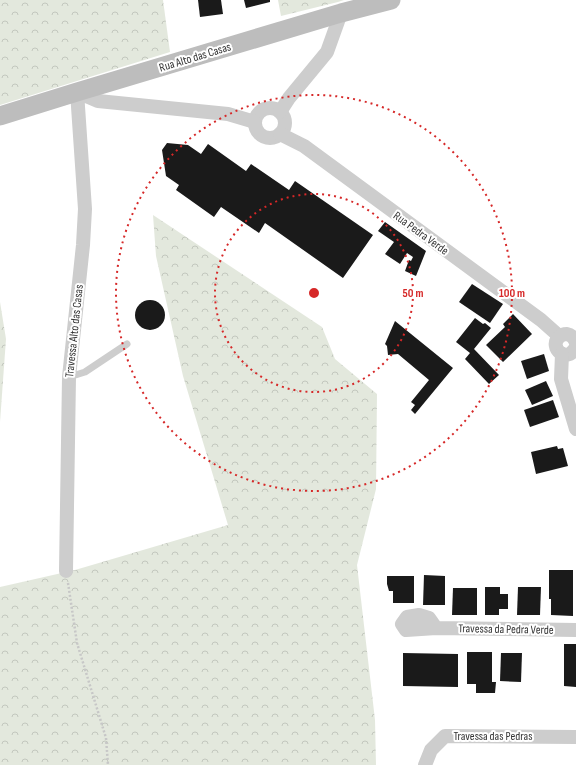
<svg xmlns="http://www.w3.org/2000/svg" width="576" height="765" font-family="'Sofia Sans Condensed',sans-serif">
  <defs>
    <pattern id="forest-crowns" width="20" height="18" patternUnits="userSpaceOnUse"><rect width="20" height="18" fill="#e3e8dd"/><path d="M2 6a3 3 0 1 1 6 0M12 15a3 3 0 1 1 6 0" fill="none" stroke="#c3c7be"/></pattern>
  </defs>
  <rect width="100%" height="100%" fill="#fff"/>
  <!-- forest -->
  <g fill="url(#forest-crowns)">
    <path d="M0 0H163L170 52 0 105Z"/>
    <path d="M278 0H344L338 2 281 16Z"/>
    <path d="M153 215 322 327 335 359 377 394 376 489 357 565 375 720 376 765H0V587L75 570 228 525 183 376 156 256Z"/>
    <path d="M0 302 6 339 0 422Z"/>
  </g>
  <!-- building -->
  <g fill="#1a1a1a">
    <path d="M198 0H221L223 14 200 17Z"/>
    <path d="M244 0H270V2L246 8Z"/>
    <path d="M167 143 188 145 201 154 208 144 246 171 251 164 289 190 295 181 373 235 343 278 265 223 259 233 221 207 214 217 176 190 179 185 166 176 162 150Z"/>
    <path d="M385 222 426 251 416 276 405 271 409 260 411 261 413 257 407 253 400 264 385 254 394 242 378 231Z"/>
    <path d="M472 284 503 304 490 323 459 302Z"/>
    <circle cx="150" cy="315" r="15"/>
    <path d="M513 314 532 334 503 362 486 345 505 327 503 324Z"/>
    <path d="M475 318 483 324 485 323 491 328 474 349 499 375 489 384 465 359 470 353 456 342Z"/>
    <path d="M395 321 453 368 415 414 411 410 415 405 411 402 429 380 398 354 388 355 387 346 385 344Z"/>
    <path d="M544 354 549 371 527 379 521 361Z"/>
    <path d="M546 381 553 396 532 405 525 390Z"/>
    <path d="M553 400 559 417 530 427 524 410Z"/>
    <path d="M557 446 558 449 563 448 568 466 536 474 531 452Z"/>
    <path d="M549 570H573V616L551 615V599H549Z"/>
    <path d="M424 575 445 576V605H423Z"/>
    <path d="M387 576H414V603H393V591H389L387 584Z"/>
    <path d="M485 587H500V594H508V609H499V615H485Z"/>
    <path d="M518 587H541L540 615H517Z"/>
    <path d="M453 588H477V615H452Z"/>
    <path d="M564 644H576V687L564 686Z"/>
    <path d="M467 652H492V682H496L495 693H476V684H467Z"/>
    <path d="M403 653 458 654V687L403 686Z"/>
    <path d="M501 653H522L521 682 500 681Z"/>
  </g>
  <g fill="none" stroke-linecap="round" stroke-linejoin="round">
    <!-- path -->
    <path stroke="#c7c7c7" stroke-width="2.5" stroke-dasharray="2 2" stroke-linecap="butt" d="M68 583 77 643 106 738 108 765"/>
    <!-- lane -->
    <path stroke="#cdcdcd" stroke-width="7" d="M69 377 85 372 127 344"/>
    <!-- street -->
    <g stroke="#cdcdcd" stroke-width="14">
      <circle cx="270" cy="123" r="15"/>
      <path d="M280 112 289 98 327 52 341 13"/>
      <path d="M280 134 304 146 541 320 559 336"/>
      <path d="M576 342C574 338 572 335 567 334 564 334 561 335 559 337 548 347 567 365 576 347"/>
      <path d="M562 354 561 379 576 429"/>
      <path d="M66 571 69 377 83 245 85 209 77 92 98 101 228 114 255 122"/>
      <path d="M436 628 429 618 419 615 407 617 402 624 406 630 436 628 576 630"/>
      <path d="M425 765 431 750 445 736 576 737"/>
    </g>
    <!-- secondary -->
    <path stroke="#bdbdbd" stroke-width="19" d="M0 116 77 92 341 13 391 0"/>
  </g>
  <!-- distance rings -->
  <g fill="none" stroke="#d62828" stroke-width="2" stroke-dasharray="2 4">
    <circle cx="314" cy="293" r="99"/>
    <circle cx="314" cy="293" r="198"/>
  </g>
  <g text-anchor="middle" stroke-width="4" stroke-linejoin="round" paint-order="stroke">
    <!-- street labels -->
    <g font-size="12" fill="#333" stroke="#fff">
      <text transform="translate(195 57) rotate(-17)" y="4">Rua Alto das Casas</text>
      <text transform="translate(421 233) rotate(36)" y="4">Rua Pedra Verde</text>
      <text transform="translate(74 331) rotate(-84)" y="4">Travessa Alto das Casas</text>
      <text transform="translate(506 629) rotate(1)" y="4">Travessa da Pedra Verde</text>
      <text x="493" y="740">Travessa das Pedras</text>
    </g>
  </g>
  <circle cx="314" cy="293" r="6" fill="#d62828" stroke="#fff" stroke-width="2"/>
  <g font-size="12" text-anchor="middle" font-weight="bold" fill="#d62828" stroke="#fff" stroke-width="4" stroke-linejoin="round" paint-order="stroke">
    <text x="413" y="297">50 m</text>
    <text x="512" y="297">100 m</text>
  </g>
</svg>
